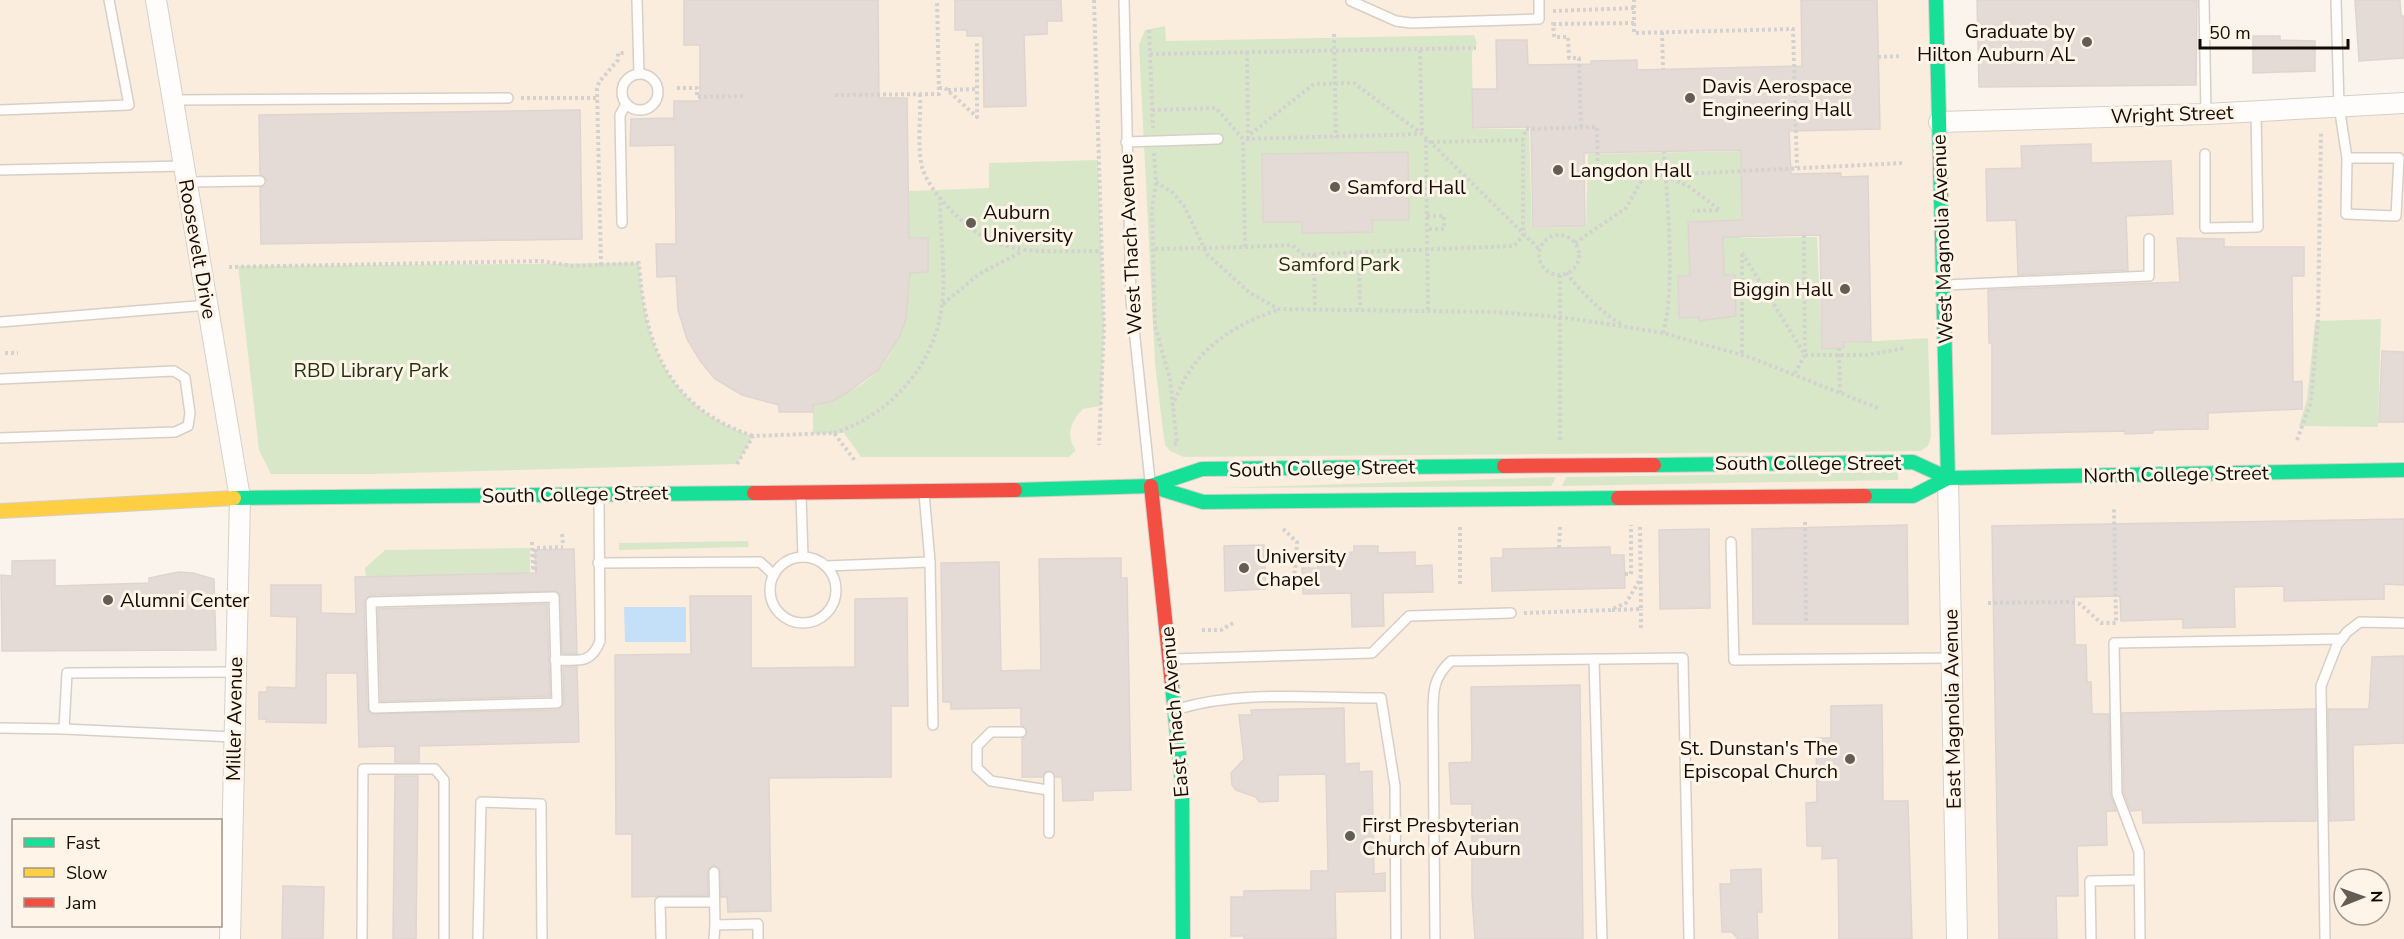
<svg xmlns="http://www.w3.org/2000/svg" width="2404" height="939" font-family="'Nunito Sans',sans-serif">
  <rect width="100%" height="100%" fill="#faf4ed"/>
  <!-- built -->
  <path fill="#fbedde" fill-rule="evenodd" d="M0 0H1936L1939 122 2404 103V939H230L240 499 0 508ZM2344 879H2380V915H2344Z"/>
  <!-- green -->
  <g fill="#d9e7c9">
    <path d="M1165 26 1166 41 1474 35 1477 43 1472 52 1473 129H1529L1532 228 1586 227 1588 154 1741 151V238L1817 237 1822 349H1844V343L1928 338 1931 437 1928 446 1921 451 1184 457 1170 451 1165 445 1163 431 1155 364 1139 45 1145 30Z"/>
    <path d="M1098 160 1104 327 1101 406 1083 409C1071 421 1065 435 1076 450L1069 457H861L844 433 813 434V405C884 388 907 342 910 273L928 271V238H909L908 191 989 188V163Z"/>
    <path d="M639 263C645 346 667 407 753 436L737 464 372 474H271L259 450 238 266Z"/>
    <path d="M2381 319 2378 427 2299 426 2307 399 2315 321Z"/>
    <path d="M1898 472V480L1562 486 1566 477Z"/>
    <path d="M1556 477 1551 486 1221 488Z"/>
    <path d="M748 541 749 547 619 550V543Z"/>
    <path d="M530 548V573L366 577 365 568 385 550Z"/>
  </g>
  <!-- water -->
  <path fill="#c4e0f9" d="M624 607H686V642H625Z"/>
  <!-- building -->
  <g fill="#e5dbd6" stroke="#dfd5d0" stroke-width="1.5">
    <path d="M684 0H878L879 98H907L909 238H928V272L910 273 906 319 900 336 878 370 848 392 833 401 813 405V412H779V405L742 395 715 379 701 362 687 339 678 310 676 276 657 277 656 244H676L675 145 630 146 631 119 674 118V101H700V45H684Z"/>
    <path d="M955 0H1061L1062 21H1047V34L1024 35 1026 106 984 107 983 36H967V30H955Z"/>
    <path d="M1801 0H1877L1880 129 1789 131 1791 174 1841 173V177L1868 176 1871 342H1843L1844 348 1822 349 1820 235 1723 237 1724 275H1735L1736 316 1699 321V317L1679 318 1678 276H1690L1688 222 1742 220 1741 150 1584 153 1585 226 1533 227 1531 127 1473 128 1472 89H1497L1496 40H1527L1528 65 1591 64V61L1637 60V70L1802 66Z"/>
    <path d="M1977 0H2197L2196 85 1979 87Z"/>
    <path d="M2355 0H2400L2401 16H2404V58L2359 61Z"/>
    <path d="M2253 36H2280V40L2315 41V71L2253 73Z"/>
    <path d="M580 110 582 239 261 244 260 188 267 180 260 174 259 115Z"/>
    <path d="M2091 144V163L2171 161 2173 214 2126 216 2128 270 2018 275 2016 220 1987 221 1986 169 2022 168 2021 146Z"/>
    <path d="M1408 152 1409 220H1372L1373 232 1302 233V222H1263L1262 154Z"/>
    <path d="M2177 238 2224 239V247H2304V276H2292L2293 382 2302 381V409L2208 413V429L2153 430V433L2125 434V431L1992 434V343H1989L1988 290 2180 282Z"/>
    <path d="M2382 351 2404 352V422H2379Z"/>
    <path d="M2404 519V585L2384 584V599L2284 601V586L2234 587 2235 627 2183 628V619L2121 621 2120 596 2074 597 2075 645H2086L2087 682H2091L2092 714H2109L2110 794 2116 811H2106L2107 845 2077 846 2078 896H2056L2057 939H1999L1992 526Z"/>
    <path d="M1907 525 1908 624H1753L1752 529Z"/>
    <path d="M1709 529 1710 608 1660 609 1659 530Z"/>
    <path d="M1264 545 1266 589 1225 591 1224 546Z"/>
    <path d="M1354 546H1378V553L1415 552V566L1432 565 1433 592 1383 593 1384 626 1352 627 1351 593 1303 594 1302 568H1318L1317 553 1354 552Z"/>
    <path d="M1610 547V555H1624L1625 588 1492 591 1491 558H1503V549Z"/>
    <path d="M574 549 577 654 562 653 561 597 557 591 371 595 364 602 367 708 370 714 558 710 564 703 563 667H577L579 742 419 746V762H395V746L359 747 357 673H326V723L266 722 267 719H259V692H267V687L296 688 297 617 271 616V585H321V613L356 614 355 577 536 573 535 550Z"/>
    <path d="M1121 558V578H1127L1131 790 1093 791V800L1063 801 1062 777H1056L1048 770 1042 777H1022V739L1028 731 1021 725V708L951 709V702H943L941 563 999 562 1001 671 1041 670 1039 559Z"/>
    <path d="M55 560V586L149 583V578L178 572 193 573 214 579 216 650 2 651 1 575 12 576V561Z"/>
    <path d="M690 596H751V668L855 667V599L907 598 908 706H891V777L769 778 771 911 728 912 727 897H721V871L714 865 707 872 708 895 632 897V834H616L615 655 691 654Z"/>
    <path d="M547 604 550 696 381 701 378 609Z"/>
    <path d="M2404 656V743L2353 745 2354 820 2330 821 2328 709H2369L2372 657Z"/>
    <path d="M1580 685 1583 939H1475L1472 896V804H1451L1449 763 1472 762 1471 687Z"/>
    <path d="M1882 705 1883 801H1908L1912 939H1839L1838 858 1822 859V846H1807L1806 803 1817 802 1816 738H1831V706Z"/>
    <path d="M1344 708 1345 764 1359 763V772L1372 771 1374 874 1385 873V891L1335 892 1336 939H1244V936H1231V897H1244V891L1311 890V871H1328L1326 774 1278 775V801L1259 802 1256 797 1236 790 1232 785 1231 773 1244 759 1239 715H1252L1251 710Z"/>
    <path d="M2315 709 2316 821 2143 823 2142 810 2131 811 2124 793 2122 713Z"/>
    <path d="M395 776H418L416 939H393Z"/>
    <path d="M1761 869 1762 912H1757L1758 939H1738L1732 932H1722L1720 884H1731V870Z"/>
    <path d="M283 886 324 887 323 939H282Z"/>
  </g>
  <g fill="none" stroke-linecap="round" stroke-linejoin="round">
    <defs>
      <g id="lane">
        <path d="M637 0 639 74"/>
        <path d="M1124 0 1131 300 1150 481"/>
        <path d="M2204 0 2206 114"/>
        <path d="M2336 0 2339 106 2347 158 2346 214 2396 216 2399 158H2347"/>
        <path d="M1351 1 1396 21 1411 23 1539 19V0"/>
        <circle cx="640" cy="92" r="18"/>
        <path d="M173 100 508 98"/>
        <path d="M0 110 129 105 109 0"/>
        <path d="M1126 142 1218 139"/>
        <path d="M2205 154V228L2258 227 2256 111"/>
        <path d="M0 170 184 166"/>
        <path d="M187 182 260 181"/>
        <path d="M622 223 620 115 626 104"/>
        <path d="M1946 285 2149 276V239"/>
        <path d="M0 322 208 305"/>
        <path d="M0 379 174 371 185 378 190 413 188 426 175 432 0 438"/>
        <path d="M924 493 930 562 933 725"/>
        <path d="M801 496 803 557"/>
        <path d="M1731 542 1734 660 1951 658"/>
        <circle cx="803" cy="590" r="33"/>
        <path d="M598 563 760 562 774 575"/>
        <path d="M826 566 930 562"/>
        <path d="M554 597 557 703 374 708 371 602Z"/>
        <path d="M1172 659 1372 653 1409 616 1511 613"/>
        <path d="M1594 659 1602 939"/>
        <path d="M555 660C578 660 591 665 600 641L599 500"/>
        <path d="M1178 709C1242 690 1314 698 1381 698L1395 786 1396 939"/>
        <path d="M0 728 64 729 67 673 235 672"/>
        <path d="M64 729 233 737"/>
        <path d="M1021 732H991L977 746V768L991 781 1048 790"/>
        <path d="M1049 833V777"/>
        <path d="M714 872 715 925 758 924V939"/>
        <path d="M362 939 363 769H435L444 780V939"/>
        <path d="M478 939 481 802 541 804 542 939"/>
        <path d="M661 939 660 902H714"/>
        <path d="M714 939 715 925"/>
        <path d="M1435 939 1433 718C1433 694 1432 678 1451 661L1683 658 1689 939"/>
        <path d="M2091 939 2090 881 2139 880"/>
        <path d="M2140 939 2139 852 2117 794 2114 643 2342 639"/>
        <path d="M2325 939 2321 686 2337 645 2347 632 2360 622 2404 623"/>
      </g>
      <g id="street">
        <path d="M156 0 240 498 230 939"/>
        <path d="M1939 122 2206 114 2404 103"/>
        <path d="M1948 478 1957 939"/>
      </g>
      <g id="fast">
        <path d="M1936 0 1948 478"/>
        <path d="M1654 465 1913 462 1948 478"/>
        <path d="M1151 486 1203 502 1618 498"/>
        <path d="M1015 490 1151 486 1202 469 1504 466"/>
        <path d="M1865 496H1913L1948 478 2404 470"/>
        <path d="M234 498 754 493"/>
        <path d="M1172 685 1182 782 1183 939"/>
      </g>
      <path id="slow" d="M0 511 234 498"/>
      <g id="jam">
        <path d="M1504 466 1654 465"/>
        <path d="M1151 486 1172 685"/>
        <path d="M754 493 1015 490"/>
        <path d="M1618 498 1865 496"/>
      </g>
    </defs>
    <!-- lane casing -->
    <use href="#lane" stroke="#d6cfc6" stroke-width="12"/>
    <!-- street casing -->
    <use href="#street" stroke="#d6cfc6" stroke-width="22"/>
    <!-- fast casing -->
    <use href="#fast" stroke="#d6cfc6" stroke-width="16"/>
    <!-- slow casing -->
    <use href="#slow" stroke="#d6cfc6" stroke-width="16"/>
    <!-- jam casing -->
    <use href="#jam" stroke="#d6cfc6" stroke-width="16"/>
    <!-- path -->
    <g stroke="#d4d2d0" stroke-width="4" stroke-dasharray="3 3" stroke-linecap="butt">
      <path d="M1094 0 1104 327 1099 445"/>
      <path d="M1553 11 1634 8"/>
      <path d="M1553 22 1554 37H1568L1569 58H1579L1581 127"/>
      <path d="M1634 23V33L1793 29 1797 168"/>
      <path d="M1553 24 1634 23V0"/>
      <path d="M1149 30 1153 128"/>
      <path d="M1662 32 1663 69"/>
      <path d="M1334 34 1336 138"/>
      <path d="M1420 50 1422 133"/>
      <path d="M1247 52 1248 136"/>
      <path d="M1150 54 1476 48"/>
      <path d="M1878 57 1902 56"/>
      <path d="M677 88H697V97L743 96"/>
      <path d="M939 88H945L977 117V41"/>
      <path d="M948 90 977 89"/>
      <path d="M920 94C921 115 917 147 922 167 926 181 937 195 947 206 994 259 1035 251 1101 251"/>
      <path d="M835 95 939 94 937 0"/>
      <path d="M521 98H597"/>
      <path d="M1152 110 1216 108 1243 139 1245 247 1152 249"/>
      <path d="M1246 139 1421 134"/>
      <path d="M1248 139V136L1314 84 1354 83 1422 134 1539 249"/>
      <path d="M1426 139 1428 310"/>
      <path d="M1431 142 1523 140"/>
      <path d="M1154 153 1156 182 1152 211 1155 326 1170 379 1177 444H1174"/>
      <path d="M1666 176 1688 186 1720 210 1693 211"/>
      <path d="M1156 182 1173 193 1184 206 1207 254 1250 293 1279 309 1494 312 1560 317 1627 327 1663 333 1749 357 1878 408"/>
      <path d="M1427 216H1444V229H1427"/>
      <path d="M1804 235 1805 355H1867L1906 348"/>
      <circle cx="1559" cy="255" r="20"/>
      <path d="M1575 243 1626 208 1644 176 1903 163"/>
      <path d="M1245 247 1292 245 1304 255 1359 252 1360 309"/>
      <path d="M1359 252 1514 246 1523 236V140L1526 129 1597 127 1598 170 1644 176"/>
      <path d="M1742 253 1805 355 1795 373"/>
      <path d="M1314 254 1315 310"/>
      <path d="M1742 254V355"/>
      <path d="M601 265 597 89 599 82 618 60V53H625"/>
      <path d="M229 267 541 261 573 266 639 263C645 346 667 407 753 436"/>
      <path d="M1566 273C1583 293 1600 312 1623 325"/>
      <path d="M1560 275V442"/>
      <path d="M943 304 979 274 1021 252"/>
      <path d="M1663 333C1676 288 1667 200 1664 151"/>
      <path d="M1839 348 1840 395"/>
      <path d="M5 353H18"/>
      <path d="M1172 406C1178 394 1183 380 1191 369 1210 340 1246 320 1278 310"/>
      <path d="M834 433C890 415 935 365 942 305 946 272 940 232 940 198"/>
      <path d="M2297 440 2311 402 2318 320 2321 132"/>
      <path d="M737 464 753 436 834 433 856 462"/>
      <path d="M1805 522 1806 623"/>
      <path d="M1460 527V586"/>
      <path d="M1283 529 1297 542 1295 571 1292 579"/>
      <path d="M562 534 563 544"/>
      <path d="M532 542 533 570H535V548L563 547"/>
      <path d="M1559 548 1560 527"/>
      <path d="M1625 574H1631V525"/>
      <path d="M1988 603 2070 602 2080 604 2101 623H2116L2114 509"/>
      <path d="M1612 610 1641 609 1640 525"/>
      <path d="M1524 613 1610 610 1626 603 1641 578"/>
      <path d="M1641 628V609"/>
      <path d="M1202 630H1221L1233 623"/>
    </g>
    <!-- lane -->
    <use href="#lane" stroke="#fefdfc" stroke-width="9"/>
    <!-- street -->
    <use href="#street" stroke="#fefdfc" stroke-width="20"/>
    <!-- fast -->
    <use href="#fast" stroke="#16e098" stroke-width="14"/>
    <!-- slow -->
    <use href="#slow" stroke="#ffcf43" stroke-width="14"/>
    <!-- jam -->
    <use href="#jam" stroke="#f24e42" stroke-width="14"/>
  </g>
  <!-- markers -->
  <g fill="#645d55" stroke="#fff4e8" stroke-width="2">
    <circle cx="2087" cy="42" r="6"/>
    <circle cx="1690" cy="98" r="6"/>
    <circle cx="1558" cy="170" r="6"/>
    <circle cx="1335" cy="187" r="6"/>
    <circle cx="971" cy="223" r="6"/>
    <circle cx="1845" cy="289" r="6"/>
    <circle cx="1244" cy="568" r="6"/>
    <circle cx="108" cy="600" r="6"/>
    <circle cx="1850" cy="759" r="6"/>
    <circle cx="1350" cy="836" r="6"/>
  </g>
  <g text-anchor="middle" stroke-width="6" stroke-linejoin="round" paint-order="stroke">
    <!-- poi labels -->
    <g font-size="20" fill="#140b03" stroke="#fff4e8" text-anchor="start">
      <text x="2075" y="38" text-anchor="end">Graduate by<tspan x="2075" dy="23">Hilton Auburn AL</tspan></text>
      <text x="1702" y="93">Davis Aerospace<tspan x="1702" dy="23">Engineering Hall</tspan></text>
      <text x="1570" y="177">Langdon Hall</text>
      <text x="1347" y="194">Samford Hall</text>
      <text x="983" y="219">Auburn<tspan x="983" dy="23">University</tspan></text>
      <text x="1833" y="296" text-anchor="end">Biggin Hall</text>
      <text x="1256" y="563">University<tspan x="1256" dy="23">Chapel</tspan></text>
      <text x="120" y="607">Alumni Center</text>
      <text x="1838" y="755" text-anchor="end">St. Dunstan's The<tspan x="1838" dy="23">Episcopal Church</tspan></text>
      <text x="1362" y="832">First Presbyterian<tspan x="1362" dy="23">Church of Auburn</tspan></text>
    </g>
    <!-- street labels -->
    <g font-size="20" fill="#140b03" stroke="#fff4e8">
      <text transform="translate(2172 114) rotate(-2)" y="7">Wright Street</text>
      <text transform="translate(1942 239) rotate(-92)" y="7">West Magnolia Avenue</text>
      <text transform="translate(1130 244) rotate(-93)" y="7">West Thach Avenue</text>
      <text transform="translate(198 249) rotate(80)" y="7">Roosevelt Drive</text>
      <text x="1808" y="470">South College Street</text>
      <text transform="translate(1322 468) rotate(-1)" y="7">South College Street</text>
      <text transform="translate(2176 474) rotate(-1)" y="7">North College Street</text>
      <text transform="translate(575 494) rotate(-1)" y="7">South College Street</text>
      <text transform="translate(1952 709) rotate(-91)" y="7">East Magnolia Avenue</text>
      <text transform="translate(1174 712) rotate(-95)" y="7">East Thach Avenue</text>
      <text transform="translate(234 719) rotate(-89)" y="7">Miller Avenue</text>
    </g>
    <!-- park labels -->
    <g font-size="20" fill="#1d3010" stroke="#fff4e8">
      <text x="1339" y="271">Samford Park</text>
      <text x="371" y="377">RBD Library Park</text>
    </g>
  </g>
  <!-- legend -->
  <rect x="12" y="819" width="210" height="108" fill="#fff4e8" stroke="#a1978c" stroke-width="1.5"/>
  <rect x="24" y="838" width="30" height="9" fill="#16e098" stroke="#a1978c" stroke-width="1.5"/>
  <text x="66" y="849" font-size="18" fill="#140b03">Fast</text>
  <rect x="24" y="868" width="30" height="9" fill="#ffcf43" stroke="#a1978c" stroke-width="1.5"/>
  <text x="66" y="879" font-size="18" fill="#140b03">Slow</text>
  <rect x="24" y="898" width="30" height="9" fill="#f24e42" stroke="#a1978c" stroke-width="1.5"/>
  <text x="66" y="909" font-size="18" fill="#140b03">Jam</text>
  <!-- north arrow -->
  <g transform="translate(2362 897) rotate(89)"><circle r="28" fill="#fff4e8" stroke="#a1978c" stroke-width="1.5"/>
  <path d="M0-4.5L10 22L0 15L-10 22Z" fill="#645d55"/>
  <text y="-9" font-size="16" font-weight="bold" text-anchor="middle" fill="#140b03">N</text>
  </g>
  <!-- scale -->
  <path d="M2200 39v9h148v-9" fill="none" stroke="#140b03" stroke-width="3"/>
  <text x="2209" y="39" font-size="18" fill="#140b03" stroke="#fff4e8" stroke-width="4.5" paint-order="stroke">50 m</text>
</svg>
